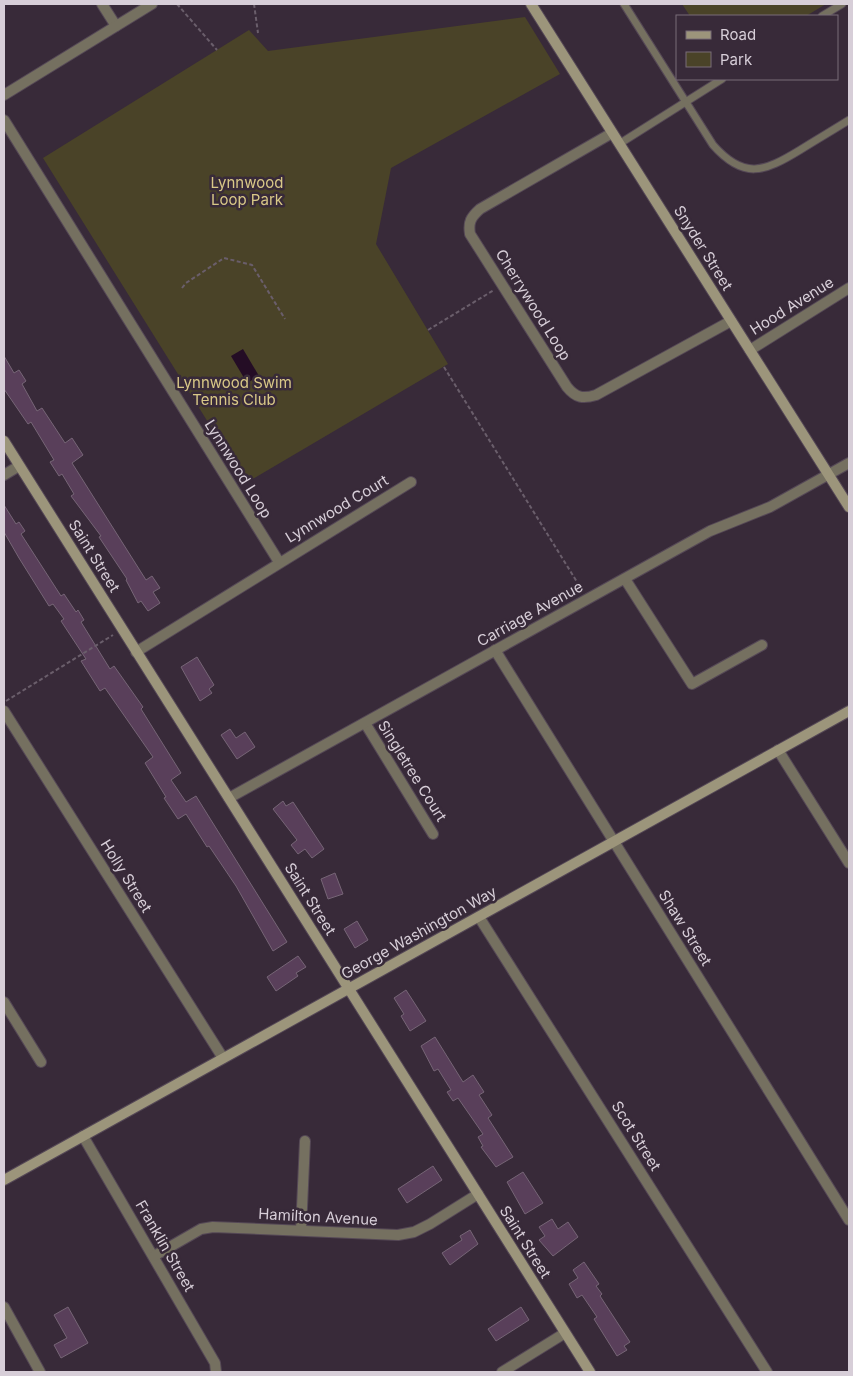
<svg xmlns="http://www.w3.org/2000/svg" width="853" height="1376" font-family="Inter,sans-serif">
  <rect width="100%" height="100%" fill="#382a39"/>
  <!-- green -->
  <g fill="#4a4328">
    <path d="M682 4H826L806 16H690Z"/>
    <path d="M525 17 560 74 391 168 376 244 448 364 246 483 43 158 249 30 268 51Z"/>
  </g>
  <!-- water -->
  <path fill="#240d25" d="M243 349 259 376 247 383 231 356Z"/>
  <!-- building -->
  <g fill="#593f5a" stroke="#766576">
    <path d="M4 356 14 373 19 370 26 381 22 384 37 411 42 408 65 443 72 438 83 455 72 463 146 580 152 576 160 588 153 592 160 603 148 611 141 601 138 603 126 580 127 579 99 537 101 536 71 496 74 494 62 474 59 476 50 462 54 460 31 422 28 424 4 389Z"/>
    <path d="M4 505 16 524 19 522 25 531 21 534 61 596 64 594 76 612 78 610 84 620 81 622 110 669 114 666 143 707 141 709 181 773 171 780 186 802 196 796 287 942 273 951 236 886 209 846 207 847 186 814 178 819 164 798 166 797 145 763 153 757 105 688 100 691 81 661 86 659 61 621 64 619 53 604 49 606 19 558 4 532Z"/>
    <path d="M197 657 214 685 209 689 212 693 200 701 181 667Z"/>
    <path d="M230 729 236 738 245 732 255 747 237 759 221 735Z"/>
    <path d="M283 801 286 806 293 802 324 849 312 858 305 849 298 854 291 845 297 840 273 809Z"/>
    <path d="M335 873 343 894 328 899 321 879Z"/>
    <path d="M357 921 368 940 355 948 344 929Z"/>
    <path d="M298 956 306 967 296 973 298 976 276 991 267 977Z"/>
    <path d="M406 990 426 1021 410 1031 401 1016 404 1014 394 998Z"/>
    <path d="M435 1037 463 1082 473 1075 484 1092 479 1095 492 1115 488 1118 513 1157 496 1167 481 1147 483 1146 478 1137 483 1134 458 1098 453 1101 447 1092 451 1090 438 1069 434 1071 421 1046Z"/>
    <path d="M433 1166 442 1180 407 1203 398 1189Z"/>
    <path d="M523 1172 543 1203 525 1214 507 1182Z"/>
    <path d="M552 1219 558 1229 568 1222 578 1237 553 1256 539 1240 545 1236 539 1227Z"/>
    <path d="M470 1230 478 1244 450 1265 442 1253 462 1240 460 1236Z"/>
    <path d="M584 1262 599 1284 596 1286 602 1294 600 1296 630 1342 624 1346 627 1350 617 1356 594 1319 597 1317 582 1295 577 1298 569 1284 578 1278 573 1270Z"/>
    <path d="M68 1307 88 1343 61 1358 54 1345 67 1338 54 1315Z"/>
    <path d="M521 1307 529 1320 496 1341 488 1329Z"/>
  </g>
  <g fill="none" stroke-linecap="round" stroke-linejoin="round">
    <defs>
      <g id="lane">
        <path d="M624 4 713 145C744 180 764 172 800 150 816 140 833 130 849 120"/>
        <path d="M822 16 842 4"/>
        <path d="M619 144 722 79"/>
      </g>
      <g id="street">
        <path d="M102 4 116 26"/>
        <path d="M4 95 152 4"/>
        <path d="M4 120 279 562"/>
        <path d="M612 133 480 209C471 217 468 222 470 234L567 387C576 398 583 399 596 395L731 321"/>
        <path d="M750 350 849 288"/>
        <path d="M4 475 19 466"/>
        <path d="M625 579 692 684 762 645"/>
        <path d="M495 650 849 1220"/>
        <path d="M136 652 411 482"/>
        <path d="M4 711 223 1058"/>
        <path d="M365 723 433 834"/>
        <path d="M778 750 849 863"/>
        <path d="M229 798 710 531 770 507 849 463"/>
        <path d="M479 917 767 1372"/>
        <path d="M4 1002 41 1062"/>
        <path d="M83 1136 215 1363 216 1372"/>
        <path d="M301 1230 305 1141"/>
        <path d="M154 1256 201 1229 213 1227 398 1235 414 1232 430 1224 478 1194"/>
        <path d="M4 1307 40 1372"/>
        <path d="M502 1372 565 1333"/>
      </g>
      <g id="secondary">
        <path d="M531 4 849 507"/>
        <path d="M4 441 590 1372"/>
        <path d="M4 1180 849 711"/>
      </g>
    </defs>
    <!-- lane casing -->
    <use href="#lane" stroke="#554856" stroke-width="9"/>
    <!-- street casing -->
    <use href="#street" stroke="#554856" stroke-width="12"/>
    <!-- secondary casing -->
    <use href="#secondary" stroke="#554856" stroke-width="12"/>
    <!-- path -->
    <g stroke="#6a5e6b" stroke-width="2" stroke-dasharray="4 2.5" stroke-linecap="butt">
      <path d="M177 4 217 50"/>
      <path d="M254 4 258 33"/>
      <path d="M182 288 186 283 224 258 252 265 285 319"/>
      <path d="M428 330 494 290"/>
      <path d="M444 367 582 590"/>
      <path d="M6 701 113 635"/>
    </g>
    <!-- lane -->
    <use href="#lane" stroke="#757060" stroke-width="7"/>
    <!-- street -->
    <use href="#street" stroke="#757060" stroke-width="10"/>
    <!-- secondary -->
    <use href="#secondary" stroke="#9c957b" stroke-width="10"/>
  </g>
  <g text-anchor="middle" stroke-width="5" stroke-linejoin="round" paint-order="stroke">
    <!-- park labels -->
    <g font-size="15" fill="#d9c887" stroke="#382a39">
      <text x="247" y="188">Lynnwood<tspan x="247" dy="17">Loop Park</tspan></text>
      <text x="234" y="388">Lynnwood Swim<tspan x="234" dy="17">Tennis Club</tspan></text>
    </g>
    <!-- street labels -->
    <g font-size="15" fill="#d7ced8" stroke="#382a39">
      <text transform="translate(703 248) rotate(58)" y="5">Snyder Street</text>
      <text transform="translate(533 305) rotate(58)" y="5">Cherrywood Loop</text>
      <text transform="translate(792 306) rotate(-32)" y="5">Hood Avenue</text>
      <text transform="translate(238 469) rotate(58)" y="5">Lynnwood Loop</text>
      <text transform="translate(337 509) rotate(-31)" y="5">Lynnwood Court</text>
      <text transform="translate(94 556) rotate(58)" y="5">Saint Street</text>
      <text transform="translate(530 614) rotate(-29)" y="5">Carriage Avenue</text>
      <text transform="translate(412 771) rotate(58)" y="5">Singletree Court</text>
      <text transform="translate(126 876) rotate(58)" y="5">Holly Street</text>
      <text transform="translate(310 899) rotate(58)" y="5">Saint Street</text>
      <text transform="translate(685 928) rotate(58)" y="5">Shaw Street</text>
      <text transform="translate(419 933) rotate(-29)" y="5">George Washington Way</text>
      <text transform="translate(636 1136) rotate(58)" y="5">Scot Street</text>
      <text transform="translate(318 1217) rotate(3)" y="5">Hamilton Avenue</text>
      <text transform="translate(525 1242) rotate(58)" y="5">Saint Street</text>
      <text transform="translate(165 1246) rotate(60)" y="5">Franklin Street</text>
    </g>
  </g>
  <!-- border -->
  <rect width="853" height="1376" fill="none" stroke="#d7ced8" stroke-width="10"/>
  <!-- legend -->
  <rect x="676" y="15" width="162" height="65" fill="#382a39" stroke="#786c79"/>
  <rect x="686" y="31" width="25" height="8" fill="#9c957b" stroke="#786c79"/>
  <text x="720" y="40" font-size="15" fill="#d7ced8">Road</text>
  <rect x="686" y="52" width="25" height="15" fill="#4a4328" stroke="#786c79"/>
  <text x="720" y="65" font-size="15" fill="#d7ced8">Park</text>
</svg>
